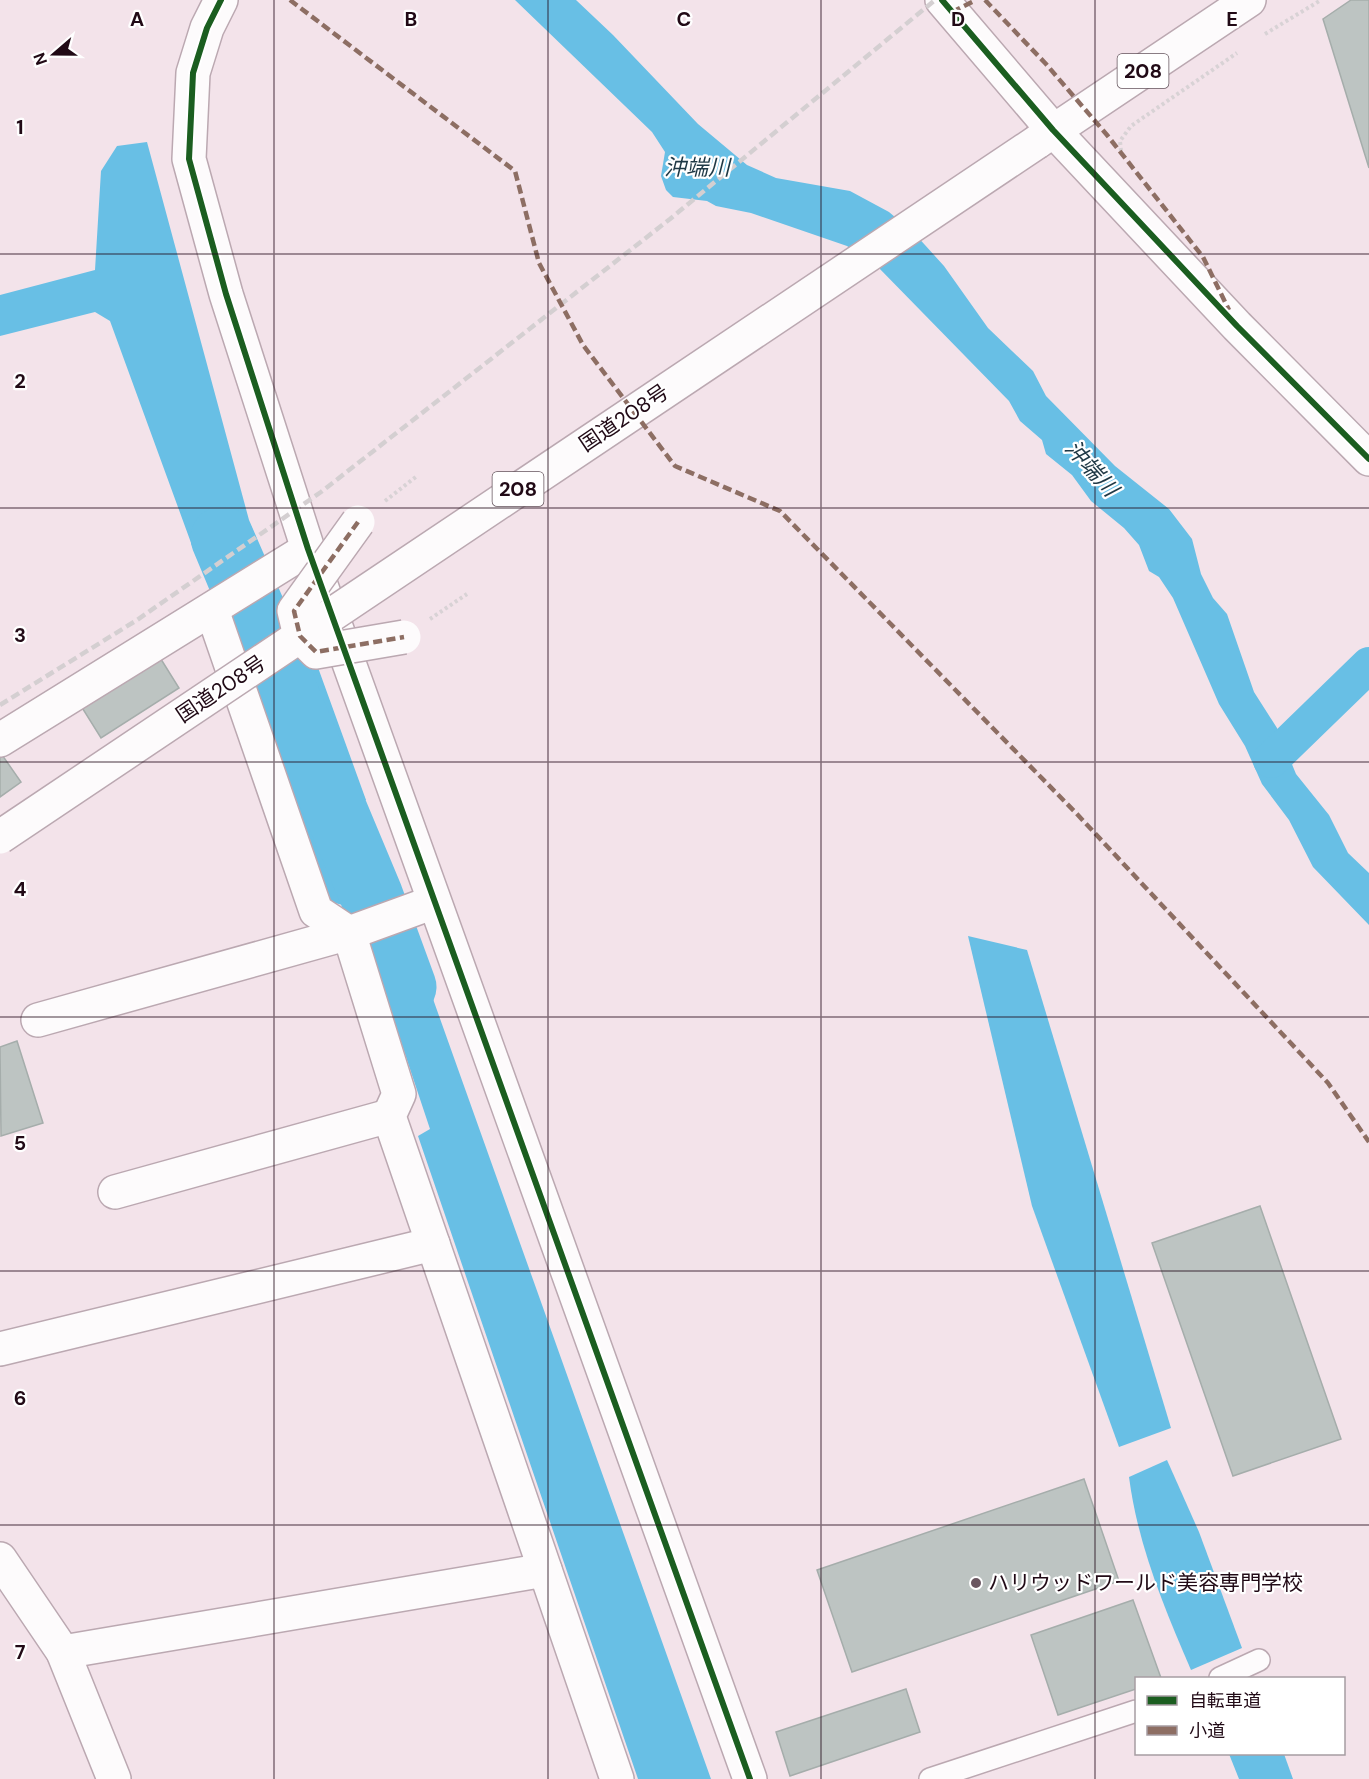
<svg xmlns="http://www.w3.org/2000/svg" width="1369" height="1779" font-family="'DM Sans','Noto Sans JP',sans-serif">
  <rect width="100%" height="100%" fill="#f3e3ea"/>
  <!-- water -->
  <g fill="#68bfe5">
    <path d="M515 0H576L613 35 698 124 747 165 776 178 850 191 889 212 915 234 944 266 988 328 1033 371 1046 396 1115 466 1169 509 1192 539 1201 574 1213 598 1227 614 1254 692 1277 728 1296 774 1329 815 1348 853 1369 873V925L1313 867 1289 820 1262 784 1245 746 1219 704 1173 598 1159 577 1149 571 1139 545 1124 528 1091 501 1072 475 1046 454 1042 440 1020 421 1009 401 877 266 847 246 751 213 716 206 707 201 673 197 666 190 661 176 665 152 652 132Z"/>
    <path d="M147 142 249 520 283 598 235 631 194 551 110 321 95 312 0 336V295L95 270 101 171 117 146Z"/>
    <path d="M316 662 366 800 359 801 393 896 358 909 331 902 259 704Z"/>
    <path d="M407 926 711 1779H638L418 1136 430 1129 371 952 377 939Z"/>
    <path d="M968 936 1027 950 1171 1428 1119 1447 1032 1206Z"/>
    <path d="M1167 1460 1199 1532 1242 1648 1191 1670C1164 1607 1138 1546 1129 1477Z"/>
    <path d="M1229 1754H1284L1293 1779H1239Z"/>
  </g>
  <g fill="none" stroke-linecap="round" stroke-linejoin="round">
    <!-- canal -->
    <path stroke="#68bfe5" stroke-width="36" d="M1271 760 1369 665"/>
    <!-- river -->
    <path stroke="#68bfe5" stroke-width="63" d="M222 538 372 897 405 987"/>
  </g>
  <!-- building -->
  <g fill="#bdc4c2" stroke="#a5adab" stroke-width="1.5">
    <path d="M1351 0H1369V168L1323 19Z"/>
    <path d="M159 656 179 688 101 738 81 706Z"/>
    <path d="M0 752 21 782 0 797Z"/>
    <path d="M17 1041 43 1123 1 1136 0 1047Z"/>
    <path d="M1260 1206 1341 1439 1233 1476 1152 1243Z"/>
    <path d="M1084 1479 1119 1581 852 1672 817 1570Z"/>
    <path d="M1133 1600 1161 1678H1136V1689L1058 1715 1031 1635Z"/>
    <path d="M906 1689 920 1732 790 1776 776 1732Z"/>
  </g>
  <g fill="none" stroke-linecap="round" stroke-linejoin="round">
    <defs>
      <g id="lane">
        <path d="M1220 1678 1259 1660"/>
        <path d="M930 1779 1136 1711"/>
      </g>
      <g id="street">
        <path d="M221 0 207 28 193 73 189 159 226 294 308 549 750 1779"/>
        <path d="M942 0 1053 130 1237 326 1369 459"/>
        <path d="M212 610 316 911 349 933 399 1094 389 1116 617 1779"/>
        <path d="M0 740 308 549"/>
        <path d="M38 1020 349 933 434 902"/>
        <path d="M115 1192 389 1116"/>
        <path d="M0 1349 433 1244"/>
        <path d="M0 1559 63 1652 114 1779"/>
        <path d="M63 1652 545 1570"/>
      </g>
      <path id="highway" d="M1037 142 1249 0"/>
    </defs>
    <!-- lane casing -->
    <use href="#lane" stroke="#bba8b1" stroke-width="24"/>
    <!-- street casing -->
    <use href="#street" stroke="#bba8b1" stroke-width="36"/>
    <!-- highway casing -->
    <use href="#highway" stroke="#bba8b1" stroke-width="36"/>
    <!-- path -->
    <g stroke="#d8d2d5" stroke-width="4" stroke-dasharray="3 3" stroke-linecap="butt">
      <path d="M1265 34 1321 0"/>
      <path d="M1121 151 1120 141 1131 126 1237 53"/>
      <path d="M385 501 417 476"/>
      <path d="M430 619 467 594"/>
    </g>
    <!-- lane -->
    <use href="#lane" stroke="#fdfbfc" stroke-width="21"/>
    <!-- street -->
    <use href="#street" stroke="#fdfbfc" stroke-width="33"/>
    <!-- highway -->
    <use href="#highway" stroke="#fdfbfc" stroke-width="33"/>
    <!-- rail -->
    <path stroke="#d4cfd1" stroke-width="4.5" stroke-dasharray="9 4.5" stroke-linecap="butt" d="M0 705 137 620 321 492 670 219 935 0"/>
    <defs>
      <path id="street-bridge" d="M358 522 294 611 300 636 316 652 404 637"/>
      <path id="highway-bridge" d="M0 837 1037 142"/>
    </defs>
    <!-- street-bridge casing -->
    <use href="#street-bridge" stroke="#bba8b1" stroke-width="36" stroke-linecap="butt"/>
    <!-- highway-bridge casing -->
    <use href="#highway-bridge" stroke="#bba8b1" stroke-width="36" stroke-linecap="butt"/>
    <!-- street-bridge -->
    <use href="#street-bridge" stroke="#fdfbfc" stroke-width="33"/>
    <!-- highway-bridge -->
    <use href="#highway-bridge" stroke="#fdfbfc" stroke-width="33"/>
    <!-- quiet -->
    <g stroke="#8d6e63" stroke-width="4.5" stroke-dasharray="9 4.5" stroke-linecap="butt">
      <path d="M290 0 515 171 539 263 583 345 675 466 780 511 1076 813 1328 1083 1369 1142"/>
      <path d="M985 0 1046 64 1107 135 1203 257 1229 310"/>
      <path d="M952 12 976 0"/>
      <path d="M358 522 294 611 300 636 316 652 404 637"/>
    </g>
    <defs>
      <g id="cycleway">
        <path d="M221 0 207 28 193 73 189 159 226 294 308 549 750 1779"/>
        <path d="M942 0 1053 130 1237 326 1369 459"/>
      </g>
    </defs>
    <!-- cycleway casing -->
    <use href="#cycleway" stroke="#fff" stroke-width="10"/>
    <!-- cycleway -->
    <use href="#cycleway" stroke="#1b5e20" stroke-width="6"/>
  </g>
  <!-- grid -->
  <path fill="none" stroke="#210a16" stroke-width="1.5" stroke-opacity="0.55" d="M274 0V1779M548 0V1779M821 0V1779M1095 0V1779M0 254H1369M0 508H1369M0 762H1369M0 1017H1369M0 1271H1369M0 1525H1369"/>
  <!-- markers -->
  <circle fill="#6a5660" stroke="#fff" stroke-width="2" cx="976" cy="1583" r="6"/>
  <g text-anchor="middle" stroke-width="4.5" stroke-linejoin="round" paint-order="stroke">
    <!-- shield labels -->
    <g fill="#fff" stroke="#64545c" stroke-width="1.5">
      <rect x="1117.5" y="54" width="51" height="34" rx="4.5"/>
      <rect x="492.5" y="472" width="51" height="34" rx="4.5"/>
    </g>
    <g font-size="20" font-weight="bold" fill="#210a16">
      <text x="1143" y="78">208</text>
      <text x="518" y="496">208</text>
    </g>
    <!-- street labels -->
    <g font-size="21" fill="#210a16" stroke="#fff">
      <text transform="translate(624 418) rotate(-34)" y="7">国道208号</text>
      <text transform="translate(221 689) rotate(-34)" y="7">国道208号</text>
    </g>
    <!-- poi labels -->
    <g font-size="21" fill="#210a16" stroke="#fff" text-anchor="start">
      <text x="988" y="1590">ハリウッドワールド美容専門学校</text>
    </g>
    <!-- water labels -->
    <g font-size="22" font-style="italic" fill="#1e3845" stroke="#fff">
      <text x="697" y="175">沖端川</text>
      <text transform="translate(1092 468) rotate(48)" y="8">沖端川</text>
    </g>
  </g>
  <g font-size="20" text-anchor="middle" font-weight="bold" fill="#210a16" stroke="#fff" stroke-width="4.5" stroke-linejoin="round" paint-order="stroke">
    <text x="137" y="26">A</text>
    <text x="411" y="26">B</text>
    <text x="684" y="26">C</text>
    <text x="958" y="26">D</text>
    <text x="1232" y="26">E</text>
    <text x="20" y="134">1</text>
    <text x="20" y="388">2</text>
    <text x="20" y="642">3</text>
    <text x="20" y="896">4</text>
    <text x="20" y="1150">5</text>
    <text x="20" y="1405">6</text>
    <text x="20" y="1659">7</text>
  </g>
  <!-- legend -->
  <rect x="1135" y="1677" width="210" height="78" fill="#ffffff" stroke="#a69da2" stroke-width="1.5"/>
  <rect x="1147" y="1696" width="30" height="9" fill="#1b5e20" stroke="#a69da2" stroke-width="1.5"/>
  <text x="1189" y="1707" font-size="18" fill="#210a16">自転車道</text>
  <rect x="1147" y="1726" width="30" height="9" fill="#8d6e63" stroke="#a69da2" stroke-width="1.5"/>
  <text x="1189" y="1737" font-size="18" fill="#210a16">小道</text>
  <!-- north arrow -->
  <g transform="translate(54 54) rotate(250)" stroke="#ffffff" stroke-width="4.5" paint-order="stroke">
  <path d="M0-4.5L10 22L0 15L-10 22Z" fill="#210a16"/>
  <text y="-9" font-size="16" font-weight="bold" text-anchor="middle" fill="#210a16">N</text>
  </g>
</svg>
